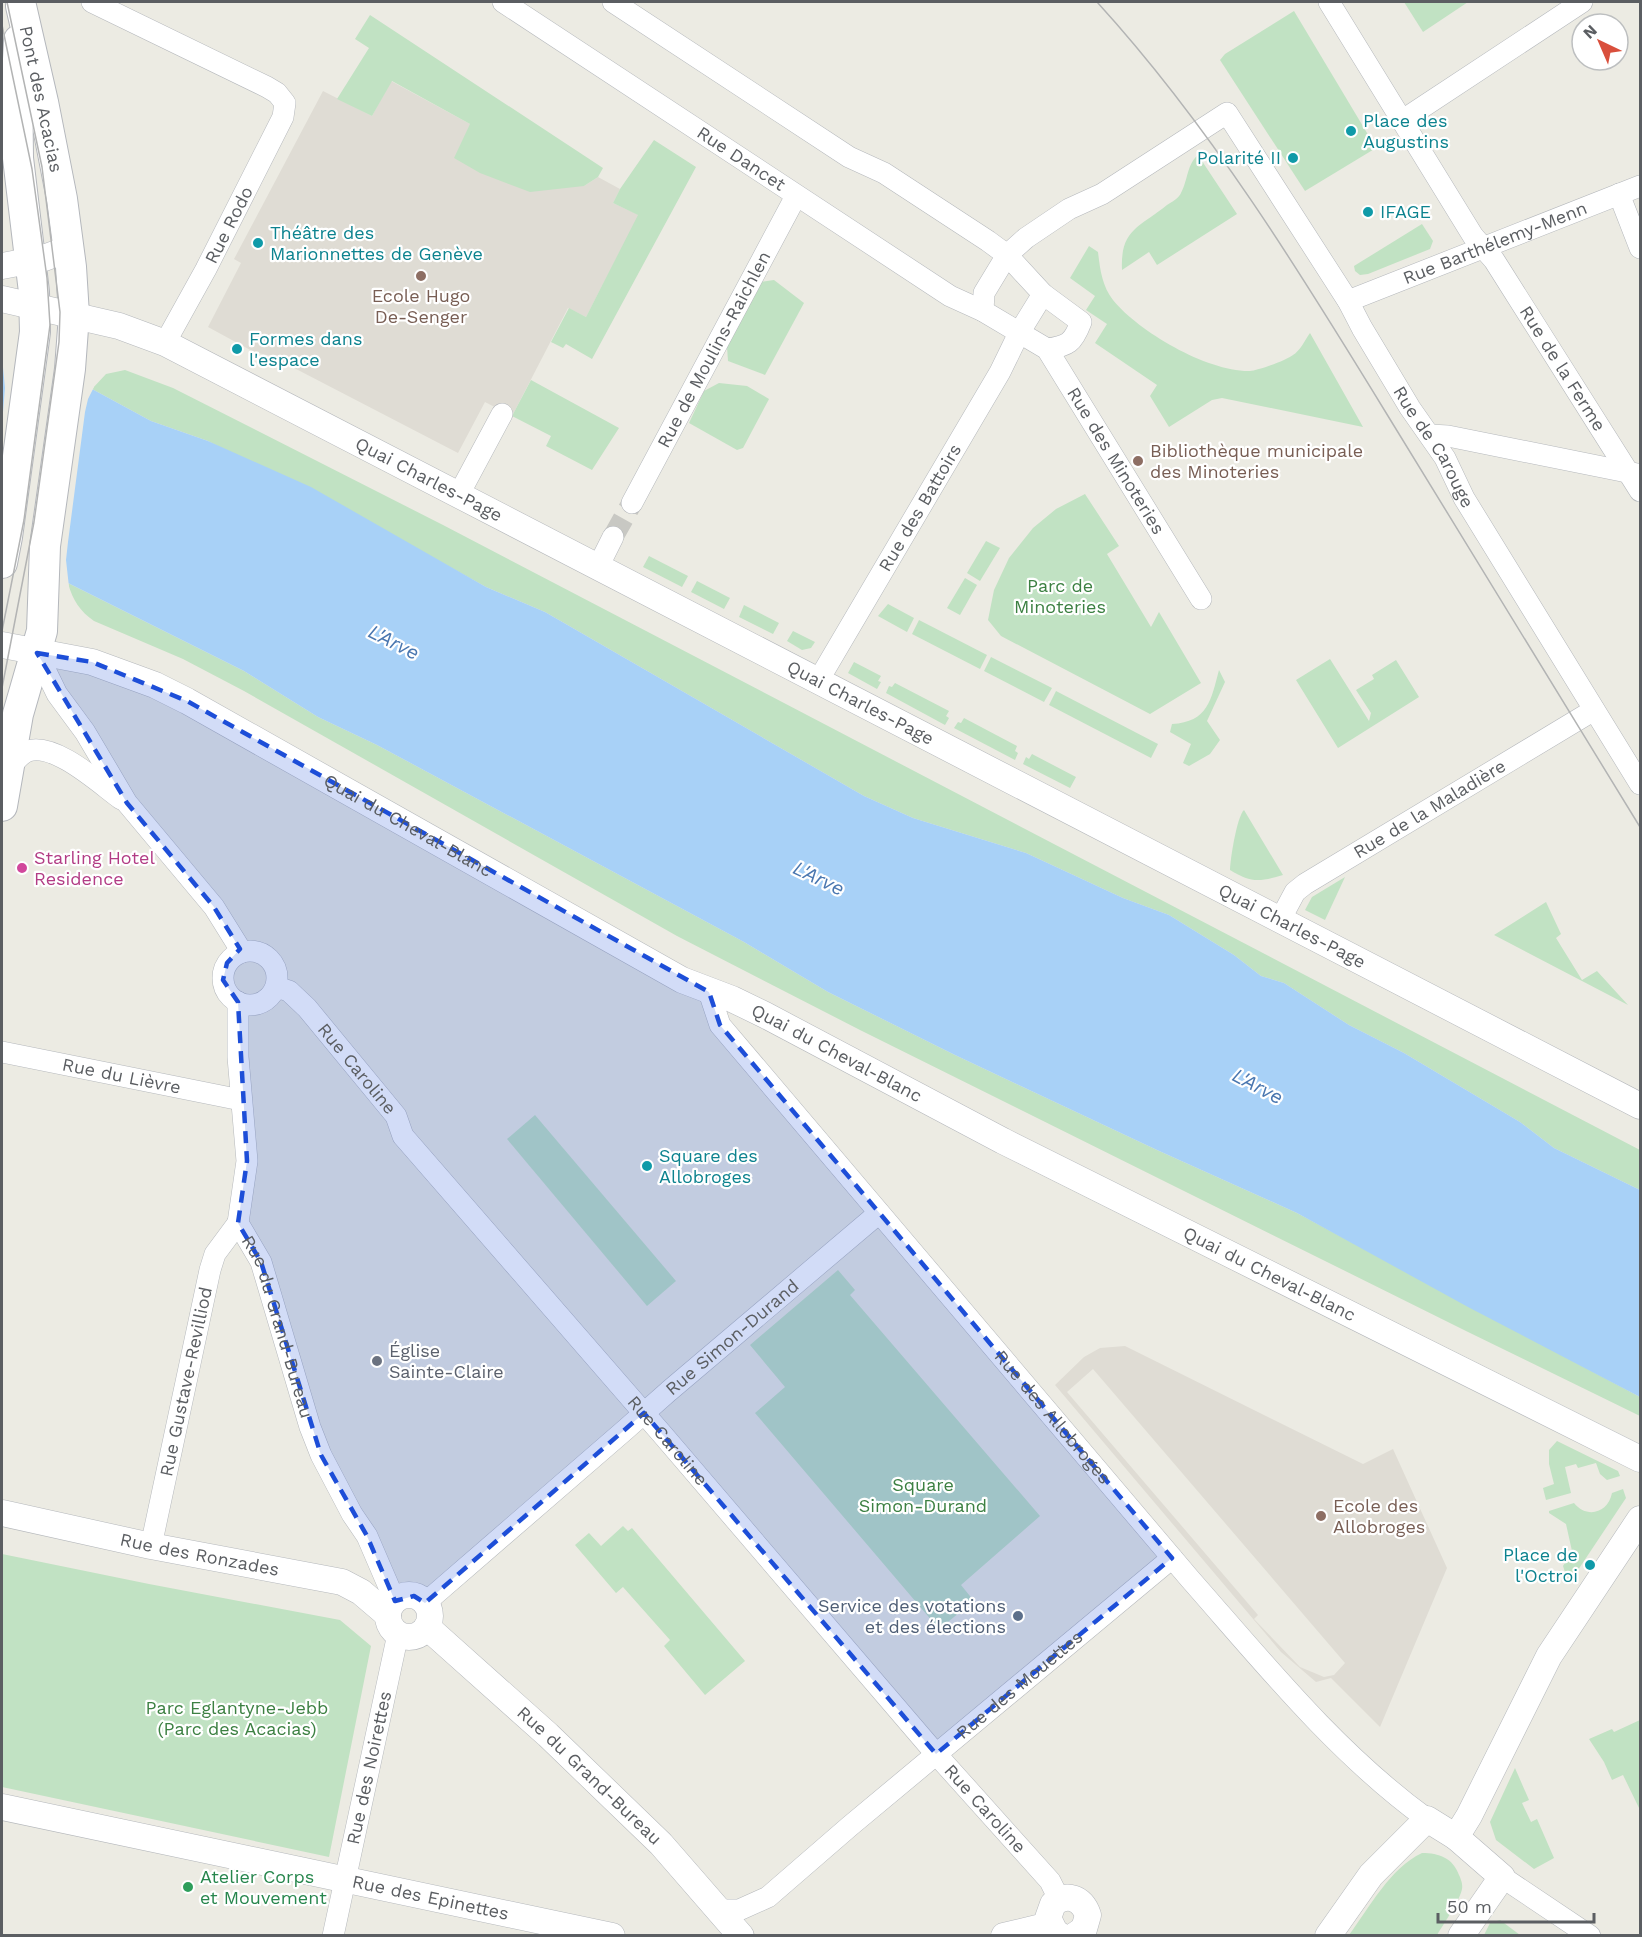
<svg xmlns="http://www.w3.org/2000/svg" width="1642" height="1937" font-family="'Work Sans',sans-serif">
  <rect width="100%" height="100%" fill="#ecebe3"/>
  <!-- education -->
  <g fill="#dfdcd4" fill-rule="evenodd">
    <path d="M391 81 584 186 598 177 620 189 613 203 639 215 586 317 568 308 512 416 485 402 458 453 271 356 254 352 208 327 241 263 234 259 323 91 372 116Z"/>
    <path d="M1125 1346 1363 1464 1393 1449 1447 1568 1380 1727 1331 1678 1316 1682 1281 1652 1055 1385 1084 1357 1100 1348ZM1093 1369 1345 1663 1334 1675 1324 1677 1300 1667 1254 1619 1258 1615 1067 1392Z"/>
  </g>
  <!-- green -->
  <g fill="#c1e2c3">
    <path d="M1404 2H1468L1423 32Z"/>
    <path d="M1294 11 1376 148 1305 191 1220 60 1225 54Z"/>
    <path d="M370 15 603 168 598 177 584 186 530 192 480 173 454 158 470 124 392 81 372 116 337 99 369 48 355 39Z"/>
    <path d="M654 140 696 167 592 359 566 344 563 348 551 342 569 308 586 317 638 215 613 203 620 189Z"/>
    <path d="M1198 155 1237 214 1157 265 1149 252 1122 270C1120 229 1140 227 1167 205 1172 202 1179 198 1181 193 1188 180 1187 164 1198 155Z"/>
    <path d="M1422 224 1433 241 1430 249 1368 274 1360 275 1355 271 1354 266Z"/>
    <path d="M1089 246 1098 252C1100 269 1102 286 1113 300 1139 332 1208 372 1250 371 1257 371 1287 360 1293 355 1300 351 1305 340 1310 333L1363 427 1222 398 1212 400 1169 427 1150 396 1157 385 1095 343 1107 324 1086 310 1095 296 1070 278Z"/>
    <path d="M774 280 804 303 765 375 728 361 727 347 760 282Z"/>
    <path d="M125 370 173 388 443 525 1640 1150V1190L1554 1148 1520 1122 1404 1053 1349 1025 1284 983 1261 976 1234 955 1169 915 1123 898 1026 853 913 818 864 796 545 612 486 587 421 551 208 441 151 421 92 389 106 374Z"/>
    <path d="M531 380 619 428 592 470 546 446 551 436 512 416Z"/>
    <path d="M719 383 747 386 769 399 743 448 737 450 689 423 704 391Z"/>
    <path d="M1085 494 1119 546 1107 554 1151 627 1159 612 1201 683 1150 714 1001 636 988 620 994 590 1009 558 1033 528 1056 509Z"/>
    <path d="M986 541 1000 548 980 581 967 573Z"/>
    <path d="M649 556 688 576 682 587 643 567Z"/>
    <path d="M965 578 977 585 960 615 947 608Z"/>
    <path d="M697 581 730 598 724 609 691 592Z"/>
    <path d="M68 583 244 671 318 717 377 745 744 942 828 992 955 1055 1157 1150 1297 1213 1640 1397V1416L1466 1331 860 1030 677 936 244 691 183 659 94 621C80 611 73 601 68 583Z"/>
    <path d="M888 604 914 618 907 632 878 616Z"/>
    <path d="M744 605 779 623 773 634 739 617Z"/>
    <path d="M919 620 987 655 980 669 912 634Z"/>
    <path d="M793 631 815 642 811 648 802 650 787 641Z"/>
    <path d="M991 657 1052 688 1044 702 984 671Z"/>
    <path d="M1330 659 1369 721 1371 713 1356 690 1374 679 1372 675 1396 660 1419 697 1338 748 1296 680Z"/>
    <path d="M854 662 881 676 878 681 881 682 877 689 848 673Z"/>
    <path d="M1219 670 1225 682 1207 721 1220 740 1210 754 1189 766 1183 763 1191 744 1170 732 1172 724C1208 722 1211 700 1219 670Z"/>
    <path d="M895 683 949 711 946 716 949 718 945 725 886 693 889 686 892 687Z"/>
    <path d="M1056 691 1158 744 1151 758 1049 705Z"/>
    <path d="M964 718 1017 746 1015 751 1018 753 1015 760 954 728 958 722 961 723Z"/>
    <path d="M1032 754 1076 777 1070 788 1023 764 1026 757 1029 759Z"/>
    <path d="M1244 810 1283 875C1259 882 1251 883 1230 870 1230 860 1237 816 1244 810Z"/>
    <path d="M1345 877 1325 920 1305 910 1312 897Z"/>
    <path d="M1546 902 1561 934 1556 938 1582 980 1597 971 1628 1005 1494 935Z"/>
    <path d="M535 1115 676 1281 647 1306 507 1139Z"/>
    <path d="M838 1270 855 1290 850 1295 1040 1516 961 1585 974 1601 939 1629 755 1413 785 1387 750 1345Z"/>
    <path d="M1557 1441 1618 1471 1620 1476 1607 1480 1600 1474 1596 1463 1578 1468 1576 1464 1565 1467 1571 1493 1546 1500 1543 1488 1554 1484 1549 1464V1450Z"/>
    <path d="M1623 1489 1626 1498 1570 1582 1568 1581 1563 1566 1572 1551 1566 1524 1549 1513V1511L1574 1503C1587 1519 1608 1513 1612 1493Z"/>
    <path d="M623 1526 628 1531 632 1528 745 1661 705 1695 664 1646 670 1640 623 1587 616 1593 575 1545 589 1533 601 1546Z"/>
    <path d="M2 1554 149 1584 340 1620 371 1646 329 1857 2 1787Z"/>
    <path d="M1640 1720V1810L1623 1775 1612 1780 1604 1762 1589 1739 1612 1729 1614 1732Z"/>
    <path d="M1515 1768 1529 1800 1522 1803 1531 1822 1537 1819 1554 1858 1534 1869 1496 1840 1490 1822Z"/>
    <path d="M1422 1853C1439 1853 1453 1858 1459 1875 1461 1879 1463 1885 1462 1889 1460 1900 1443 1925 1437 1935H1349C1370 1907 1390 1868 1422 1853Z"/>
    <path d="M1500 1920 1520 1935H1484L1490 1923Z"/>
  </g>
  <!-- water -->
  <path fill="#a8d1f7" d="M2 360 92 389 151 421 208 441 311 487 486 587 545 612 864 796 913 818 1026 853 1123 898 1169 915 1234 955 1261 976 1284 983 1349 1025 1404 1053 1520 1122 1554 1148 1640 1190V1397L1468 1307 1297 1213 1157 1150 955 1055 828 992 744 942 377 745 318 717 244 671 68 583 2 562Z"/>
  <!-- pier -->
  <path fill="#ecebe3" d="M2 357 94 387 88 399 85 412 68 542 66 560 69 587 2 565V424L5 388Z"/>
  <g fill="none" stroke-linecap="round" stroke-linejoin="round">
    <!-- minor-tunnel -->
    <path stroke="#c8c8c3" stroke-width="21" stroke-dasharray="21 10" stroke-linecap="butt" d="M613 537 632 503"/>
    <defs>
      <g id="minor">
        <path d="M92 2 267 87 277 93 285 103 283 117 206 269 165 343"/>
        <path id="s1" d="M503 2 950 296 983 311 1047 349 1201 599"/>
        <path d="M613 2 849 157 884 173 988 241 1007 255 1043 294 1081 322C1073 343 1068 346 1047 349"/>
        <path id="s2" d="M1329 2 1473 236 1494 260 1640 491"/>
        <path d="M1403 120 1582 2"/>
        <path d="M1619 194 1640 248"/>
        <path id="s3" d="M1348 301 1640 186"/>
        <path id="s4" d="M983 311 984 293 1007 255 1026 238 1069 209 1102 194 1227 113 1348 301 1362 328 1410 408 1445 458 1464 498 1640 784"/>
        <path d="M1430 435 1448 436 1637 474"/>
        <path d="M458 496 502 414"/>
        <path id="s5" d="M632 503 796 196"/>
        <path d="M598 567 613 537"/>
        <path d="M37 653 57 694 85 732 127 803 214 907 242 952"/>
        <path id="s6" d="M818 681 1000 372 1019 333 1043 294"/>
        <path d="M8 771C13 763 19 755 28 751 55 742 100 784 121 799"/>
        <path id="s7" d="M1280 920 1295 892 1305 884 1594 710"/>
        <circle cx="250" cy="978" r="27"/>
        <path id="s8" d="M276 987 289 991 307 1008 396 1116 403 1136 662 1434 936 1754 1050 1881 1059 1899"/>
        <path id="s9" d="M709 992 720 1025 1190 1579C1263 1662 1336 1753 1427 1819"/>
        <path id="s10" d="M238 1002V1057L247 1161 238 1223 261 1262 310 1427 321 1455 352 1514 367 1536 395 1601"/>
        <path id="s11" d="M2 1052 241 1100"/>
        <path id="s12" d="M151 1546 210 1270 215 1254 238 1223"/>
        <path id="s13" d="M425 1603 625 1430 669 1391 879 1213"/>
        <path d="M1502 1877 1590 1936"/>
        <path id="s14" d="M720 1910H739L768 1897 850 1826 1172 1558"/>
        <path id="s15" d="M333 1936 398 1634"/>
      </g>
      <g id="tertiary">
        <path d="M2 266 44 258 68 249"/>
        <path id="s16" d="M2 299 119 326 165 343 1640 1106"/>
        <path id="s17" d="M2 645 92 662 155 685 187 701 682 980 732 999 765 1015 1003 1141 1640 1459"/>
        <path id="s18" d="M2 1513 151 1546 342 1582 361 1592 388 1615"/>
        <circle cx="409" cy="1616" r="21"/>
        <path id="s19" d="M427 1627 548 1735 661 1844 741 1936"/>
        <path id="s20" d="M2 1807 612 1936"/>
        <path d="M1456 1837 1469 1816 1549 1656 1640 1519"/>
        <path d="M1004 1936 1050 1925"/>
        <path d="M1061 1936 1055 1932 1048 1918 1053 1904C1067 1892 1082 1898 1088 1915L1084 1929 1074 1936"/>
        <path d="M1328 1936 1371 1875 1427 1819 1456 1837 1502 1877 1461 1936"/>
      </g>
      <g id="secondary">
        <path d="M2 563 7 537 35 332 34 292 18 158 17 78 19 40"/>
        <path d="M2 806 18 714 42 631 45 546 70 369 74 315 71 267 62 199 43 102 21 6"/>
      </g>
    </defs>
    <!-- minor casing -->
    <use href="#minor" stroke="#b5b8bc" stroke-width="22"/>
    <!-- tertiary casing -->
    <use href="#tertiary" stroke="#b5b8bc" stroke-width="27"/>
    <!-- secondary casing -->
    <use href="#secondary" stroke="#b4b7bc" stroke-width="32"/>
    <!-- minor -->
    <use href="#minor" stroke="#fff" stroke-width="21"/>
    <!-- tertiary -->
    <use href="#tertiary" stroke="#fff" stroke-width="26"/>
    <!-- secondary -->
    <use href="#secondary" stroke="#fff" stroke-width="30"/>
    <!-- tram -->
    <g stroke="#b3b4b4" stroke-width="1.5">
      <path d="M1097 2C1211 127 1300 272 1388 416 1472 553 1556 690 1640 827"/>
      <path d="M2 25 32 169 47 278 50 325 24 520 2 631"/>
      <path d="M2 688 34 522 59 342 60 312 42 167 7 2"/>
    </g>
  </g>
  <!-- marked area -->
  <path fill="#1d4ed8" fill-opacity="0.2" stroke="#1d4ed8" stroke-width="4.5" stroke-dasharray="12 8" stroke-linejoin="round" d="M37 653 92 662 187 701 709 992 720 1025 1172 1558 936 1754 644 1413 425 1603 414 1596 395 1601 367 1536 321 1455 261 1262 238 1223 247 1161 238 1002 223 980 227 963 240 949 214 907 127 803Z"/>
  <!-- markers -->
  <g fill="#0f9aa8" stroke="#fff" stroke-width="2">
    <circle cx="1351" cy="131" r="6"/>
    <circle cx="1293" cy="158" r="6"/>
    <circle cx="1368" cy="212" r="6"/>
    <circle cx="258" cy="243" r="6"/>
    <circle cx="237" cy="349" r="6"/>
    <circle cx="647" cy="1166" r="6"/>
    <circle cx="1590" cy="1565" r="6"/>
  </g>
  <g fill="#8d6e63" stroke="#fff" stroke-width="2">
    <circle cx="421" cy="276" r="6"/>
    <circle cx="1138" cy="461" r="6"/>
    <circle cx="1321" cy="1516" r="6"/>
  </g>
  <circle fill="#d1479c" stroke="#fff" stroke-width="2" cx="22" cy="868" r="6"/>
  <circle fill="#6b7280" stroke="#fff" stroke-width="2" cx="377" cy="1361" r="6"/>
  <circle fill="#5c6f8a" stroke="#fff" stroke-width="2" cx="1018" cy="1616" r="6"/>
  <circle fill="#2e9e5b" stroke="#fff" stroke-width="2" cx="188" cy="1887" r="6"/>
  <g text-anchor="middle" stroke-width="4.5" stroke-linejoin="round" paint-order="stroke">
    <!-- street labels -->
    <g font-size="18" fill="#5b5e62" stroke="#fff">
      <text transform="translate(41 99) rotate(78)" y="6">Pont des Acacias</text>
      <text dy="6" stroke="none"><textPath href="#s1" startOffset="285">Rue Dancet</textPath></text>
      <text transform="translate(229 225) rotate(-63)" y="6">Rue Rodo</text>
      <text dy="6" stroke="none"><textPath href="#s3" startOffset="158">Rue Barthélemy-Menn</textPath></text>
      <text dy="6" stroke="none"><textPath href="#s5" startOffset="174">Rue de Moulins-Raichlen</textPath></text>
      <text dy="6" stroke="none"><textPath href="#s2" startOffset="435">Rue de la Ferme</textPath></text>
      <text dy="6" stroke="none"><textPath href="#s4" startOffset="718">Rue de Carouge</textPath></text>
      <text dy="6" stroke="none"><textPath href="#s1" startOffset="777">Rue des Minoteries</textPath></text>
      <text dy="6" stroke="none"><textPath href="#s16" startOffset="466">Quai Charles-Page</textPath></text>
      <text dy="6" stroke="none"><textPath href="#s6" startOffset="201">Rue des Battoirs</textPath></text>
      <text dy="6" stroke="none"><textPath href="#s16" startOffset="952">Quai Charles-Page</textPath></text>
      <text dy="6" stroke="none"><textPath href="#s7" startOffset="190">Rue de la Maladière</textPath></text>
      <text dy="6" stroke="none"><textPath href="#s17" startOffset="448">Quai du Cheval-Blanc</textPath></text>
      <text dy="6" stroke="none"><textPath href="#s16" startOffset="1438">Quai Charles-Page</textPath></text>
      <text dy="6" stroke="none"><textPath href="#s17" startOffset="934">Quai du Cheval-Blanc</textPath></text>
      <text dy="6" stroke="none"><textPath href="#s8" startOffset="117">Rue Caroline</textPath></text>
      <text dy="6" stroke="none"><textPath href="#s11" startOffset="122">Rue du Lièvre</textPath></text>
      <text dy="6" stroke="none"><textPath href="#s17" startOffset="1420">Quai du Cheval-Blanc</textPath></text>
      <text dy="6" stroke="none"><textPath href="#s10" startOffset="334">Rue du Grand-Bureau</textPath></text>
      <text dy="6" stroke="none"><textPath href="#s13" startOffset="406">Rue Simon-Durand</textPath></text>
      <text dy="6" stroke="none"><textPath href="#s12" startOffset="168">Rue Gustave-Revilliod</textPath></text>
      <text dy="6" stroke="none"><textPath href="#s9" startOffset="549">Rue des Allobroges</textPath></text>
      <text dy="6" stroke="none"><textPath href="#s8" startOffset="603">Rue Caroline</textPath></text>
      <text dy="6" stroke="none"><textPath href="#s18" startOffset="202">Rue des Ronzades</textPath></text>
      <text dy="6" stroke="none"><textPath href="#s14" startOffset="380">Rue des Mouettes</textPath></text>
      <text dy="6" stroke="none"><textPath href="#s15" startOffset="172">Rue des Noirettes</textPath></text>
      <text dy="6" stroke="none"><textPath href="#s19" startOffset="220">Rue du Grand-Bureau</textPath></text>
      <text dy="6" stroke="none"><textPath href="#s8" startOffset="1089">Rue Caroline</textPath></text>
      <text dy="6" stroke="none"><textPath href="#s20" startOffset="438">Rue des Epinettes</textPath></text>
    </g>
    <!-- culture labels -->
    <g font-size="18" fill="#0d838f" stroke="#fff" text-anchor="start">
      <text x="1363" y="127">Place des<tspan x="1363" dy="21">Augustins</tspan></text>
      <text x="1281" y="164" text-anchor="end">Polarité II</text>
      <text x="1380" y="218">IFAGE</text>
      <text x="270" y="239">Théâtre des<tspan x="270" dy="21">Marionnettes de Genève</tspan></text>
      <text x="249" y="345">Formes dans<tspan x="249" dy="21">l'espace</tspan></text>
      <text x="659" y="1162">Square des<tspan x="659" dy="21">Allobroges</tspan></text>
      <text x="1578" y="1561" text-anchor="end">Place de<tspan x="1578" dy="21">l'Octroi</tspan></text>
    </g>
    <!-- education labels -->
    <g font-size="18" fill="#785e54" stroke="#fff" text-anchor="start">
      <text x="421" y="302" text-anchor="middle">Ecole Hugo<tspan x="421" dy="21">De-Senger</tspan></text>
      <text x="1150" y="457">Bibliothèque municipale<tspan x="1150" dy="21">des Minoteries</tspan></text>
      <text x="1333" y="1512">Ecole des<tspan x="1333" dy="21">Allobroges</tspan></text>
    </g>
    <!-- park labels -->
    <g font-size="18" fill="#3c8042" stroke="#fff">
      <text x="1060" y="592">Parc de<tspan x="1060" dy="21">Minoteries</tspan></text>
      <text x="923" y="1491">Square<tspan x="923" dy="21">Simon-Durand</tspan></text>
      <text x="237" y="1714">Parc Eglantyne-Jebb<tspan x="237" dy="21">(Parc des Acacias)</tspan></text>
    </g>
    <!-- hotel labels -->
    <g font-size="18" fill="#b23c85" stroke="#fff" text-anchor="start">
      <text x="34" y="864">Starling Hotel<tspan x="34" dy="21">Residence</tspan></text>
    </g>
    <!-- worship labels -->
    <g font-size="18" fill="#5b616d" stroke="#fff" text-anchor="start">
      <text x="389" y="1357">Église<tspan x="389" dy="21">Sainte-Claire</tspan></text>
    </g>
    <!-- service labels -->
    <g font-size="18" fill="#4e5e75" stroke="#fff" text-anchor="end">
      <text x="1006" y="1612">Service des votations<tspan x="1006" dy="21">et des élections</tspan></text>
    </g>
    <!-- leisure labels -->
    <g font-size="18" fill="#27864d" stroke="#fff" text-anchor="start">
      <text x="200" y="1883">Atelier Corps<tspan x="200" dy="21">et Mouvement</tspan></text>
    </g>
    <!-- water labels -->
    <g font-size="20" font-style="italic" fill="#4a77b0" stroke="#fff">
      <text transform="translate(394 642) rotate(27)" y="7">L'Arve</text>
      <text transform="translate(819 878) rotate(26)" y="7">L'Arve</text>
      <text transform="translate(1258 1086) rotate(28)" y="7">L'Arve</text>
    </g>
  </g>
  <!-- border -->
  <rect width="1642" height="1937" fill="none" stroke="#5b5e62" stroke-width="6"/>
  <!-- north arrow -->
  <g transform="translate(1600 42) rotate(316)"><circle r="28" fill="#ffffff" stroke="#bdbfc0" stroke-width="1.5"/>
  <path d="M0-4.5L10 22L0 15L-10 22Z" fill="#d94f3c"/>
  <text y="-9" font-size="16" font-weight="bold" text-anchor="middle" fill="#5b5e62">N</text>
  </g>
  <!-- scale -->
  <path d="M1438 1913v9h156v-9" fill="none" stroke="#5b5e62" stroke-width="3"/>
  <text x="1447" y="1913" font-size="18" fill="#5b5e62" stroke="#ffffff" stroke-width="4.5" paint-order="stroke">50 m</text>
</svg>
